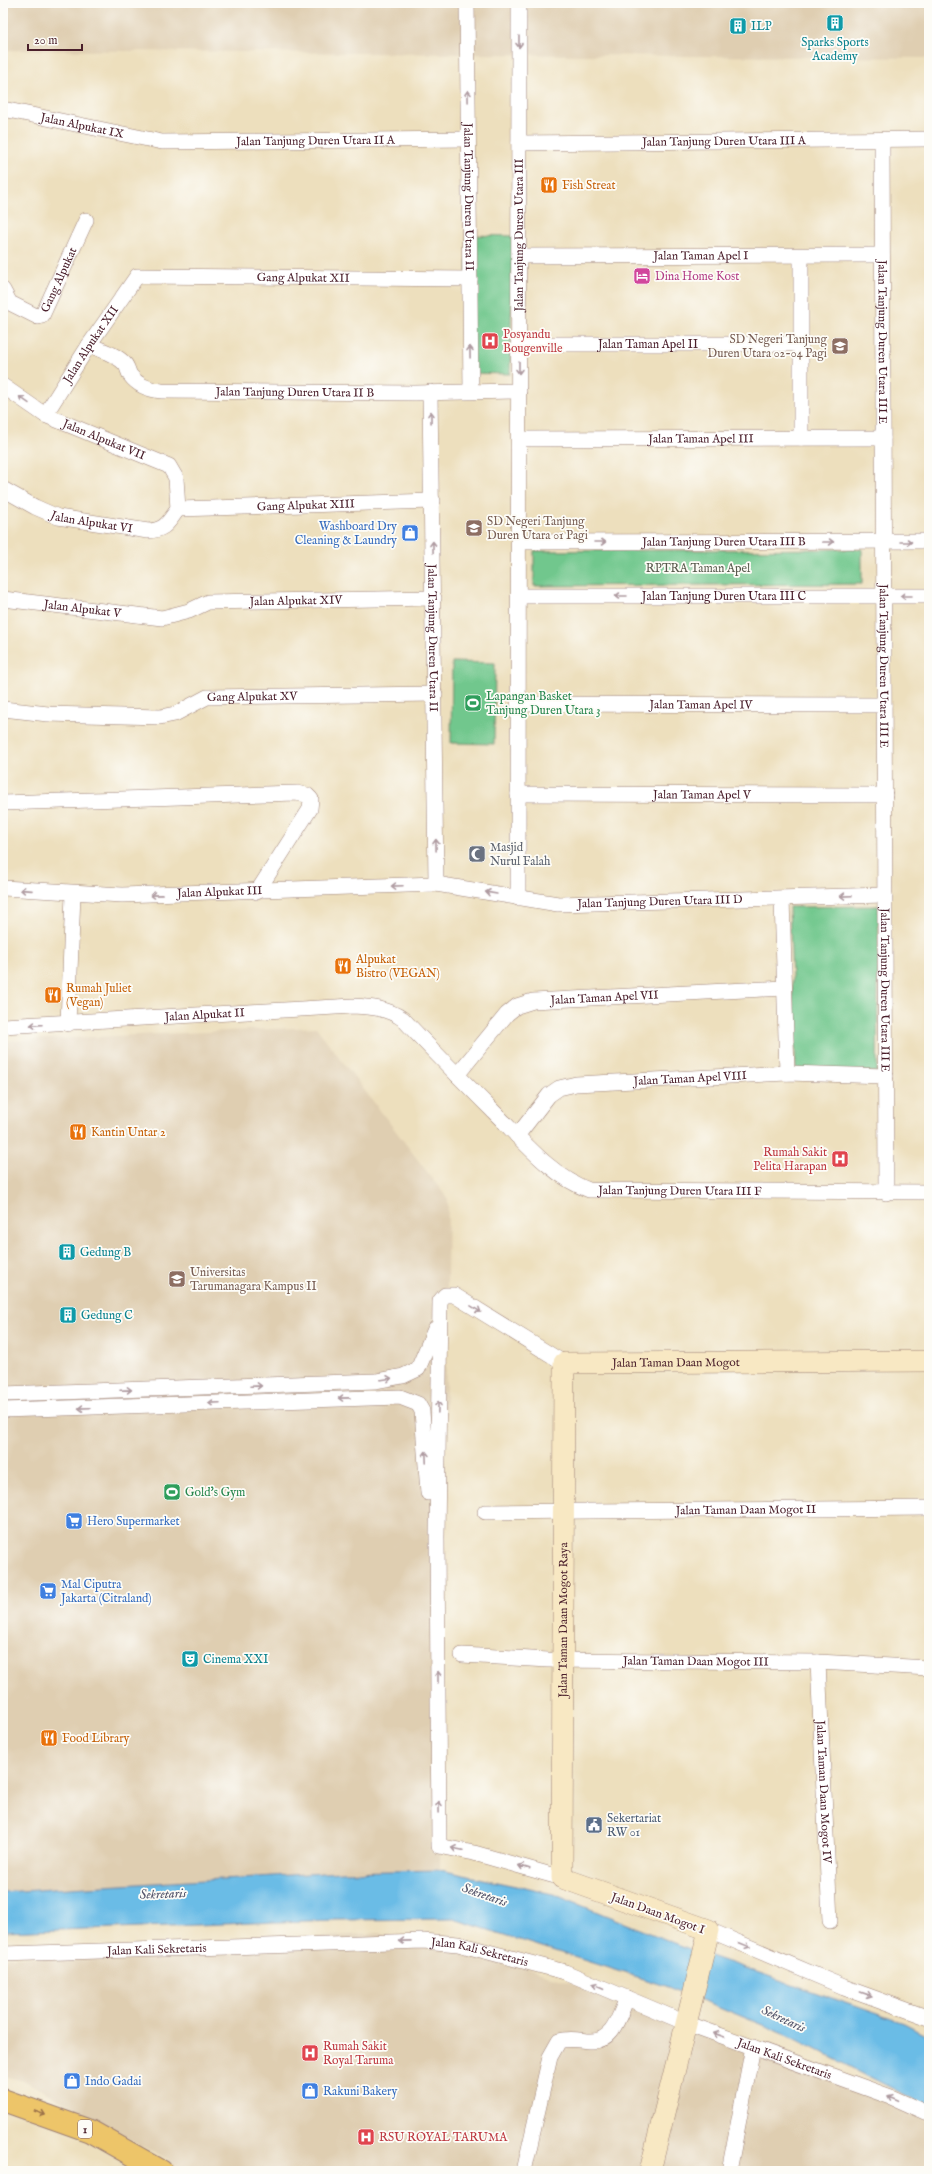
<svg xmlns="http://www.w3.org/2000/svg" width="932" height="2174" font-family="'IM FELL English',serif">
  <rect width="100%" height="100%" fill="#fdfcf7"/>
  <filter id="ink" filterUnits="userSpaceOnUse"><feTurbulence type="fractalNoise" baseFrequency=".025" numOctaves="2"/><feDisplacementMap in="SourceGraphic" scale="8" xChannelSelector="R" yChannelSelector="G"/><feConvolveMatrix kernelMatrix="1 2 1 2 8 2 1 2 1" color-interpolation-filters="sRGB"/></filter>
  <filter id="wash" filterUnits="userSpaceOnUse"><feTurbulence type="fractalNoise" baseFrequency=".012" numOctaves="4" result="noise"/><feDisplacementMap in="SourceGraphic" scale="16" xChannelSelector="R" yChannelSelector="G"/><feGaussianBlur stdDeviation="0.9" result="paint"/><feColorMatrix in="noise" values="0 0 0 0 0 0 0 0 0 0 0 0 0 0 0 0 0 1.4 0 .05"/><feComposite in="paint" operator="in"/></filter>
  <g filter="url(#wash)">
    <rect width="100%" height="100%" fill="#eddfbd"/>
    <!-- built -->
    <g fill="#dfceb1">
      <path d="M3 3H929V58L3 50Z"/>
      <path d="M316 1027 448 1199 440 1870 341 1872 3 1892V1041Z"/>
      <path d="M378 1933 509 1962 684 2023 895 2101 929 2124V2171H181L169 2161 25 2081 3 2076V1957H44Z"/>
    </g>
    <!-- green -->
    <g fill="#71c78d" stroke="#5e735c">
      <path d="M467 235 513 236 510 374 465 373Z"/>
      <path d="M862 549V584L534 586V551Z"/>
      <path d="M452 662 495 663 494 744 451 743Z"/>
      <path d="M879 906 877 1072 796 1070 789 907Z"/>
    </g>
    <!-- water -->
    <path fill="#6abce6" stroke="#5a6e88" d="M440 1870 553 1894 687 1948 904 2023 929 2036V2107L789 2036 712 2004 665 1986 454 1919 334 1920 3 1932V1892L341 1872Z"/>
  </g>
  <g filter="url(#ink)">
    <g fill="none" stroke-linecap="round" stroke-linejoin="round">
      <defs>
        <g id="street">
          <path id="s1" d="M467 3 471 391"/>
          <path id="s2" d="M3 109 162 142 468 139"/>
          <path id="s3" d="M882 140 886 1193"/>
          <path id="s4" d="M519 143 929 139"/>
          <path id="s5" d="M519 256 882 255"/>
          <path id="s6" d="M3 290 10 303 38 317 42 316 86 220"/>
          <path id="s7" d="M519 344H801"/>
          <path id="s8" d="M89 345C101 350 116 354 125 364 127 366 128 371 130 375 138 386 150 390 162 391L415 393 519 391"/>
          <path id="s9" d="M3 386 45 415 169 466 176 478 178 509"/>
          <path id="s10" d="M430 392 436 884"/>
          <path id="s11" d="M45 415 89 345 137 276 470 279"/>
          <path d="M801 438V256"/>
          <path id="s12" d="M519 439 883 438"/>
          <path id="s13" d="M3 489 35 507 58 517 148 531C166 530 168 522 178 509"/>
          <path id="s14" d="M178 509 433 501"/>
          <path id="s15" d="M519 542 929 541"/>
          <path id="s16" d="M519 596H929"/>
          <path id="s17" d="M3 599 162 618 189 611 208 602 434 598"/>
          <path id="s18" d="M519 704 884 705"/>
          <path id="s19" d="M3 709 48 714 160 717 175 714 207 697 435 694"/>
          <path id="s20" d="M518 794 885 795"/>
          <path d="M3 803 296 793 307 795 311 799 310 809 257 892"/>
          <path id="s21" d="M3 888 122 895 436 884 558 904 885 895"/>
          <path id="s22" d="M518 898 519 3"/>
          <path d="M782 898 787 1073"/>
          <path d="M68 1024 73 894"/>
          <path id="s23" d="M3 1026 353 1006C372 1007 387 1008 403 1019 434 1052 466 1084 497 1115 524 1142 553 1177 589 1190L929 1192"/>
          <path id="s24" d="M457 1075 507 1014 517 1006 533 1001 784 988"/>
          <path id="s25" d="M517 1136 549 1095 559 1088 576 1084 787 1073 886 1076"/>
          <path d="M3 1394 376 1381 403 1376 418 1369 435 1329"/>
          <path d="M3 1410 400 1397 418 1404 422 1411 428 1493"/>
          <path id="s26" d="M485 1512 929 1508"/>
          <path id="s27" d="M462 1655 548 1660 818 1662 929 1668"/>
          <path id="s28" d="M818 1662 830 1921"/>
          <path d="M562 1878 474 1853 439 1846 437 1537 440 1301 445 1295H454L564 1363"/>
          <path d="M709 1930 844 1987 929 2018"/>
          <path id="s29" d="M3 1954 423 1941 458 1944 565 1972 686 2023 891 2097 929 2114"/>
          <path d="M524 2171 550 2057 559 2041C569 2038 578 2040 589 2041 613 2043 619 2016 627 1998"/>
          <path d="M729 2171 753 2047"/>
        </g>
        <g id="secondary">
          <path id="s30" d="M650 2171 709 1930 562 1878 564 1363 929 1361"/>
        </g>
        <path id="highway" d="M3 2100 90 2131 161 2171"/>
      </defs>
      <!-- street casing -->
      <use href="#street" stroke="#9c7f74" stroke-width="16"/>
      <!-- secondary casing -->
      <use href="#secondary" stroke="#9c7f74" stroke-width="22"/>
      <!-- highway casing -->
      <use href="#highway" stroke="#9c7f74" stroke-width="24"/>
      <!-- street -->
      <use href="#street" stroke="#fff" stroke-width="15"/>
      <!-- secondary -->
      <use href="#secondary" stroke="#f8e8c3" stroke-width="21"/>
      <!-- highway -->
      <use href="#highway" stroke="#edc569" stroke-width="22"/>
    </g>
    <!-- one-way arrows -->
    <defs><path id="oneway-shaft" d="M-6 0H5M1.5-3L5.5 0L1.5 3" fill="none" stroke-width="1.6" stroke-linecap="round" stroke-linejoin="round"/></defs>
    <g stroke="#ae9aa0">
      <use href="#oneway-shaft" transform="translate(519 42) rotate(90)"/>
      <use href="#oneway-shaft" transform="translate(468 96) rotate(-91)"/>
      <use href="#oneway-shaft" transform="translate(470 352) rotate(-91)"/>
      <use href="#oneway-shaft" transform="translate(519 368) rotate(90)"/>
      <use href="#oneway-shaft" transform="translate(24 400) rotate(-145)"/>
      <use href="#oneway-shaft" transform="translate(431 417) rotate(-91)"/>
      <use href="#oneway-shaft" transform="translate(600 542)"/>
      <use href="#oneway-shaft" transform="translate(828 542)"/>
      <use href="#oneway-shaft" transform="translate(906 542)"/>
      <use href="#oneway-shaft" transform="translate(433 547) rotate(-91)"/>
      <use href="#oneway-shaft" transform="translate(621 596) rotate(180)"/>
      <use href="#oneway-shaft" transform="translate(906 596) rotate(180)"/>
      <use href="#oneway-shaft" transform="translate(436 845) rotate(-91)"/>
      <use href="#oneway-shaft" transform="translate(397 886) rotate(178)"/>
      <use href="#oneway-shaft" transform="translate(26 890) rotate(-176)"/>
      <use href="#oneway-shaft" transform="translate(491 893) rotate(-170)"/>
      <use href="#oneway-shaft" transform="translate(156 895) rotate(179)"/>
      <use href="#oneway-shaft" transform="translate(846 896) rotate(178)"/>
      <use href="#oneway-shaft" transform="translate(36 1025) rotate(178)"/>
      <use href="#oneway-shaft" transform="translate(476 1309) rotate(32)"/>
      <use href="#oneway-shaft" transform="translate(386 1379) rotate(-9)"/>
      <use href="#oneway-shaft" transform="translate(256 1386) rotate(-2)"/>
      <use href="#oneway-shaft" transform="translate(126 1390) rotate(-2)"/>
      <use href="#oneway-shaft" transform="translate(344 1398) rotate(179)"/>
      <use href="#oneway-shaft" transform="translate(214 1403) rotate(178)"/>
      <use href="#oneway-shaft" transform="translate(438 1407) rotate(-89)"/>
      <use href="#oneway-shaft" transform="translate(84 1408) rotate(178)"/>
      <use href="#oneway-shaft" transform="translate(426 1457) rotate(-92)"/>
      <use href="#oneway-shaft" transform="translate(438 1677) rotate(-90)"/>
      <use href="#oneway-shaft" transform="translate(439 1807) rotate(-91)"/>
      <use href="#oneway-shaft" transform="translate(457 1849) rotate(-168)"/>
      <use href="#oneway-shaft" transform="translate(524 1867) rotate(-164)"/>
      <use href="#oneway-shaft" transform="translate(405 1941) rotate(179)"/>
      <use href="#oneway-shaft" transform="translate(745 1945) rotate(22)"/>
      <use href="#oneway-shaft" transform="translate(598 1986) rotate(-157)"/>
      <use href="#oneway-shaft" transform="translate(866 1994) rotate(19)"/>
      <use href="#oneway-shaft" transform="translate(719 2035) rotate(-161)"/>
      <use href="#oneway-shaft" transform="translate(893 2098) rotate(-157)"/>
    </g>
    <use stroke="#9c724a" href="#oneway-shaft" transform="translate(40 2113) rotate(20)"/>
  </g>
  <!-- icons -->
  <defs>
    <symbol id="building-square" viewBox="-11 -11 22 22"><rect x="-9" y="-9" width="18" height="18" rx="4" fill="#0f9aa8" stroke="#fdfcf7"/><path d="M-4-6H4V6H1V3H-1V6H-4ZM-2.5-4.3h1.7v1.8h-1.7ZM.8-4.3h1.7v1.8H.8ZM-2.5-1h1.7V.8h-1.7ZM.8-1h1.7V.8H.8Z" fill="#fff"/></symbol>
    <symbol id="restaurant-square" viewBox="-11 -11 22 22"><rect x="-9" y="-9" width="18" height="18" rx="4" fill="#e8710a" stroke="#fdfcf7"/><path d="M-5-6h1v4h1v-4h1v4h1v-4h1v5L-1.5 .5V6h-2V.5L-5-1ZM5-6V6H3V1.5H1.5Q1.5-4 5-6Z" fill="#fff"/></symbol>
    <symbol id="hotel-square" viewBox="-11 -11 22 22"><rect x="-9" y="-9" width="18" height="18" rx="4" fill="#d1479c" stroke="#fdfcf7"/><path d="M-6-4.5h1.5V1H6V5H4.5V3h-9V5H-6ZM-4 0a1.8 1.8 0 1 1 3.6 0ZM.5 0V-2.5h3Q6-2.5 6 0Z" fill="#fff"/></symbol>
    <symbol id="hospital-square" viewBox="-11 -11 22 22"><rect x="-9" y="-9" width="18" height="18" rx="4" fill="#e0444e" stroke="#fdfcf7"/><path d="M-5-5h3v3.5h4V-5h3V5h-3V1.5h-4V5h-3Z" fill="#fff"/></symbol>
    <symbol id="school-square" viewBox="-11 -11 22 22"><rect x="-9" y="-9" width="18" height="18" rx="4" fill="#8d6e63" stroke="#fdfcf7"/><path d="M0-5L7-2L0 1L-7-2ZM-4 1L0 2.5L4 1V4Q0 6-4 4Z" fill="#fff"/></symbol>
    <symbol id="shop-square" viewBox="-11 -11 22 22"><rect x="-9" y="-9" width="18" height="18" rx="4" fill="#3f7fe0" stroke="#fdfcf7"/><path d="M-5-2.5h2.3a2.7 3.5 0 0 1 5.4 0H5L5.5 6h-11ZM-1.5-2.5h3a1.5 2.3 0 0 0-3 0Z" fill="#fff"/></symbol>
    <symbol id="stadium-square" viewBox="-11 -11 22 22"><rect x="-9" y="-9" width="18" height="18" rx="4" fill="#2e9e5b" stroke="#fdfcf7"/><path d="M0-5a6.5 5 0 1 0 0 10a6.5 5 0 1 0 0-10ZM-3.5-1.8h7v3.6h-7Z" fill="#fff"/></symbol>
    <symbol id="mosque-square" viewBox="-11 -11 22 22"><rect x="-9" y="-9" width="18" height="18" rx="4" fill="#6b7280" stroke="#fdfcf7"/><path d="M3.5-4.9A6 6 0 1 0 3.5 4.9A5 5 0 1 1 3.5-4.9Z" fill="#fff"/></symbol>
    <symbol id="university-square" viewBox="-11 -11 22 22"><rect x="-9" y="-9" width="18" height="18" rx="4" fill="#8d6e63" stroke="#fdfcf7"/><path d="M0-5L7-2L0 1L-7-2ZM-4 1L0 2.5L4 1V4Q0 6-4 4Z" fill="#fff"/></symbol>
    <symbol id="supermarket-square" viewBox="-11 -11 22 22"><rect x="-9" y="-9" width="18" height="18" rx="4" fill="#3f7fe0" stroke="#fdfcf7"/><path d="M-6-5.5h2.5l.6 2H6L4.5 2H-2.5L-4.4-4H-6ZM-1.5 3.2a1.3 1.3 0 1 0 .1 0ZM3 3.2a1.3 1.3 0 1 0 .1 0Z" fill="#fff"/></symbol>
    <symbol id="theatre-square" viewBox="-11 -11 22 22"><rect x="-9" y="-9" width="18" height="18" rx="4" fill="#0f9aa8" stroke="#fdfcf7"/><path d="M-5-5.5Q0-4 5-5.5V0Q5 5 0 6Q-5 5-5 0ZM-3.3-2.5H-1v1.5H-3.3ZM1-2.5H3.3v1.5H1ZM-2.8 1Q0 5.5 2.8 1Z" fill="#fff"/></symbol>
    <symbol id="civic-square" viewBox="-11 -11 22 22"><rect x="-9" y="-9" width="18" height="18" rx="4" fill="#5c6f8a" stroke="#fdfcf7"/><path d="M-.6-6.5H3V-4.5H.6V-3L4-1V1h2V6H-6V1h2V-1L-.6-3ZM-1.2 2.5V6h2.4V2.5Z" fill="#fff"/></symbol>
  </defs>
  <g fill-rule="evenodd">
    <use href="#building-square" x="825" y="13" width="20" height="20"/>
    <use href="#building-square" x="728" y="16" width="20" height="20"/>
    <use href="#restaurant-square" x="539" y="175" width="20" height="20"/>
    <use href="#hotel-square" x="632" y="266" width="20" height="20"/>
    <use href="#hospital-square" x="480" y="331" width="20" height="20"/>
    <use href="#school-square" x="830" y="336" width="20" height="20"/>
    <use href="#school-square" x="464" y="518" width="20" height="20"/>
    <use href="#shop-square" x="400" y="523" width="20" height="20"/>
    <use href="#stadium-square" x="463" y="693" width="20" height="20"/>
    <use href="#mosque-square" x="467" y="844" width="20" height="20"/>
    <use href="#restaurant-square" x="333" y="956" width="20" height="20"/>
    <use href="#restaurant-square" x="43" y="985" width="20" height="20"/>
    <use href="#restaurant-square" x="68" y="1122" width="20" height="20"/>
    <use href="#hospital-square" x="830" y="1149" width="20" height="20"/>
    <use href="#building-square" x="57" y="1242" width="20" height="20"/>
    <use href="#university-square" x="167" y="1269" width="20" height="20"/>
    <use href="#building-square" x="58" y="1305" width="20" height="20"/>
    <use href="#stadium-square" x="162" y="1482" width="20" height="20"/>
    <use href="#supermarket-square" x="64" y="1511" width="20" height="20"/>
    <use href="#supermarket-square" x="38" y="1581" width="20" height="20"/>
    <use href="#theatre-square" x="180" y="1649" width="20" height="20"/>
    <use href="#restaurant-square" x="39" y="1728" width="20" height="20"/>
    <use href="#civic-square" x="584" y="1815" width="20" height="20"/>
    <use href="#hospital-square" x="300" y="2043" width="20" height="20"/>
    <use href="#shop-square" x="62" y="2071" width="20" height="20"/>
    <use href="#shop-square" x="300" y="2081" width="20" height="20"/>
    <use href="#hospital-square" x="356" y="2127" width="20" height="20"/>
  </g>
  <g text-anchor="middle" stroke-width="3.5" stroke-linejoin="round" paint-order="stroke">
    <!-- shield labels -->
    <rect fill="#fdfcf7" stroke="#806168" stroke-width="1" x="78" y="2120" width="14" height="18" rx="3"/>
    <g font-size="11" font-weight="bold" fill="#4a1f2b">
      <text x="85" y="2133">1</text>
    </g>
    <!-- culture labels -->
    <g font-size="12" fill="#0d838f" stroke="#fdfcf7" text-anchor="start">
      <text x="751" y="30">ILP</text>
      <text x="835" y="46" text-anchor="middle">Sparks Sports<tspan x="835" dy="14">Academy</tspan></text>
      <text x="80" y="1256">Gedung B</text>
      <text x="81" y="1319">Gedung C</text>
      <text x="203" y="1663">Cinema XXI</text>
    </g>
    <!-- street labels -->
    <g font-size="12" fill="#4a1f2b" stroke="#fdfcf7">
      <text dy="4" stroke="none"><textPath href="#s2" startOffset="81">Jalan Alpukat IX</textPath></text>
      <text dy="4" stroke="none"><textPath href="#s2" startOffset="316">Jalan Tanjung Duren Utara II A</textPath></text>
      <text dy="4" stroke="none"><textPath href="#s4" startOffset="205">Jalan Tanjung Duren Utara III A</textPath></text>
      <text dy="4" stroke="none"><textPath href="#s1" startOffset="194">Jalan Tanjung Duren Utara II</textPath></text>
      <text dy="4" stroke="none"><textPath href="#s22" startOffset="663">Jalan Tanjung Duren Utara III</textPath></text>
      <text dy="4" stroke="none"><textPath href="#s5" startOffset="182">Jalan Taman Apel I</textPath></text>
      <text dy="4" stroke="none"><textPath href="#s11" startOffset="333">Gang Alpukat XII</textPath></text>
      <text dy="4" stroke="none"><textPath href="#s6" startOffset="90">Gang Alpukat</textPath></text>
      <text dy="4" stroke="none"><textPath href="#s3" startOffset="202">Jalan Tanjung Duren Utara III E</textPath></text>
      <text dy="4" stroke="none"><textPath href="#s11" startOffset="84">Jalan Alpukat XII</textPath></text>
      <text dy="4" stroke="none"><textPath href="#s7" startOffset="129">Jalan Taman Apel II</textPath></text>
      <text dy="4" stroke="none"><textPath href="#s8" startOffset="223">Jalan Tanjung Duren Utara II B</textPath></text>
      <text dy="4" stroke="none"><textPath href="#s12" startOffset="182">Jalan Taman Apel III</textPath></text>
      <text dy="4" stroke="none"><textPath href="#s9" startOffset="115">Jalan Alpukat VII</textPath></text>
      <text dy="4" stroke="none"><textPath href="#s14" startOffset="128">Gang Alpukat XIII</textPath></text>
      <text dy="4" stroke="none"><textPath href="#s13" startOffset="96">Jalan Alpukat VI</textPath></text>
      <text dy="4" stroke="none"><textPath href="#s15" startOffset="205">Jalan Tanjung Duren Utara III B</textPath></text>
      <text dy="4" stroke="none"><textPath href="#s16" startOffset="205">Jalan Tanjung Duren Utara III C</textPath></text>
      <text dy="4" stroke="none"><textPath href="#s17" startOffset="297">Jalan Alpukat XIV</textPath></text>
      <text dy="4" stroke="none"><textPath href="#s17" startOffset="80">Jalan Alpukat V</textPath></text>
      <text dy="4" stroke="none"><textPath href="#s10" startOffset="246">Jalan Tanjung Duren Utara II</textPath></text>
      <text dy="4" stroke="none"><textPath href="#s3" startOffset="526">Jalan Tanjung Duren Utara III E</textPath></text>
      <text dy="4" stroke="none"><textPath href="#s19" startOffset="254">Gang Alpukat XV</textPath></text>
      <text dy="4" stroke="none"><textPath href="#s18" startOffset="182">Jalan Taman Apel IV</textPath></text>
      <text dy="4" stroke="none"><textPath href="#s20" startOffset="184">Jalan Taman Apel V</textPath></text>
      <text dy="4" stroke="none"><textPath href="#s21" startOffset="217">Jalan Alpukat III</textPath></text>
      <text dy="4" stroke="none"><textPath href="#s21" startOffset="659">Jalan Tanjung Duren Utara III D</textPath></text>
      <text dy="4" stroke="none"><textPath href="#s3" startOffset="850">Jalan Tanjung Duren Utara III E</textPath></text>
      <text dy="4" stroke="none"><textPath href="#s24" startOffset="180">Jalan Taman Apel VII</textPath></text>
      <text dy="4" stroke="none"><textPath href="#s23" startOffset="202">Jalan Alpukat II</textPath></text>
      <text dy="4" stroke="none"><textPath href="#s25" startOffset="196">Jalan Taman Apel VIII</textPath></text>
      <text dy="4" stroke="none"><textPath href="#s23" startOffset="748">Jalan Tanjung Duren Utara III F</textPath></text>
      <text dy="4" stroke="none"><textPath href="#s30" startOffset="1031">Jalan Taman Daan Mogot</textPath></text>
      <text dy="4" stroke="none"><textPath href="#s26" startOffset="261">Jalan Taman Daan Mogot II</textPath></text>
      <text dy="4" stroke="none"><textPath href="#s30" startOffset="662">Jalan Taman Daan Mogot Raya</textPath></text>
      <text dy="4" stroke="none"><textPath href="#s27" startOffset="234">Jalan Taman Daan Mogot III</textPath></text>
      <text dy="4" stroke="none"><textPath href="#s28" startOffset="130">Jalan Taman Daan Mogot IV</textPath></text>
      <text transform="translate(658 1913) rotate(20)" y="4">Jalan Daan Mogot I</text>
      <text dy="4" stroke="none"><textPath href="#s29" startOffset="154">Jalan Kali Sekretaris</textPath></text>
      <text dy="4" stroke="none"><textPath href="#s29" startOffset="478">Jalan Kali Sekretaris</textPath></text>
      <text dy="4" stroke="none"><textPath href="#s29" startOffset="802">Jalan Kali Sekretaris</textPath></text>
    </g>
    <!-- food labels -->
    <g font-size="12" fill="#c56008" stroke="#fdfcf7" text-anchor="start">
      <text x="562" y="189">Fish Streat</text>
      <text x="356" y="963">Alpukat<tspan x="356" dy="14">Bistro (VEGAN)</tspan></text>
      <text x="66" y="992">Rumah Juliet<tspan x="66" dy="14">(Vegan)</tspan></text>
      <text x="91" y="1136">Kantin Untar 2</text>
      <text x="62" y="1742">Food Library</text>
    </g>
    <!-- hotel labels -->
    <g font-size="12" fill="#b23c85" stroke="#fdfcf7" text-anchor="start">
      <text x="655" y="280">Dina Home Kost</text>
    </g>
    <!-- health labels -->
    <g font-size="12" fill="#be3a42" stroke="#fdfcf7" text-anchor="start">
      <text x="503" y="338">Posyandu<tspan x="503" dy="14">Bougenville</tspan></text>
      <text x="827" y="1156" text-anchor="end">Rumah Sakit<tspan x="827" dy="14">Pelita Harapan</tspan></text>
      <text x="323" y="2050">Rumah Sakit<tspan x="323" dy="14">Royal Taruma</tspan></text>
      <text x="379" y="2141">RSU ROYAL TARUMA</text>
    </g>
    <!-- education labels -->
    <g font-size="12" fill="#785e54" stroke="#fdfcf7" text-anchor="start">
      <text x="827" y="343" text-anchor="end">SD Negeri Tanjung<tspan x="827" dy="14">Duren Utara 02-04 Pagi</tspan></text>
      <text x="487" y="525">SD Negeri Tanjung<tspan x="487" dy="14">Duren Utara 01 Pagi</tspan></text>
      <text x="190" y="1276">Universitas<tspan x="190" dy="14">Tarumanagara Kampus II</tspan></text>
    </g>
    <!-- shop labels -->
    <g font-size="12" fill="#366cbe" stroke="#fdfcf7" text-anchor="start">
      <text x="397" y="530" text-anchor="end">Washboard Dry<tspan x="397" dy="14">Cleaning &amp; Laundry</tspan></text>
      <text x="87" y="1525">Hero Supermarket</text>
      <text x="61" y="1588">Mal Ciputra<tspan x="61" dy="14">Jakarta (Citraland)</tspan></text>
      <text x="85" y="2085">Indo Gadai</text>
      <text x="323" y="2095">Rakuni Bakery</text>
    </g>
    <!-- park labels -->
    <g font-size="12" fill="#585a4d" stroke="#fdfcf7">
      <text x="698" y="572">RPTRA Taman Apel</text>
    </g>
    <!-- leisure labels -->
    <g font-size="12" fill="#27864d" stroke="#fdfcf7" text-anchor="start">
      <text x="486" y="700">Lapangan Basket<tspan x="486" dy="14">Tanjung Duren Utara 3</tspan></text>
      <text x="185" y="1496">Gold's Gym</text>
    </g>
    <!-- worship labels -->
    <g font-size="12" fill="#5b616d" stroke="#fdfcf7" text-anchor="start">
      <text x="490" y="851">Masjid<tspan x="490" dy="14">Nurul Falah</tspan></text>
    </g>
    <!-- service labels -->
    <g font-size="12" fill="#4e5e75" stroke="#fdfcf7" text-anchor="start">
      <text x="607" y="1822">Sekertariat<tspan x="607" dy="14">RW 01</tspan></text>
    </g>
    <!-- water labels -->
    <g font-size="13" font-style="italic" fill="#55566c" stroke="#fdfcf7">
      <text transform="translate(163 1893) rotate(-2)" y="5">Sekretaris</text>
      <text transform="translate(485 1894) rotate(19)" y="5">Sekretaris</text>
      <text transform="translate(784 2018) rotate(25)" y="5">Sekretaris</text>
    </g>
  </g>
  <!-- margin -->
  <rect width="932" height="2174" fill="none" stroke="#fdfcf7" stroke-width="16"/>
  <!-- scale -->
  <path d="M28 44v6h54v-6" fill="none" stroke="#4a1f2b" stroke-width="2"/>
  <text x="34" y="44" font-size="12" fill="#4a1f2b" stroke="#fdfcf7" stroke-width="3" paint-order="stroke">20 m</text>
</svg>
